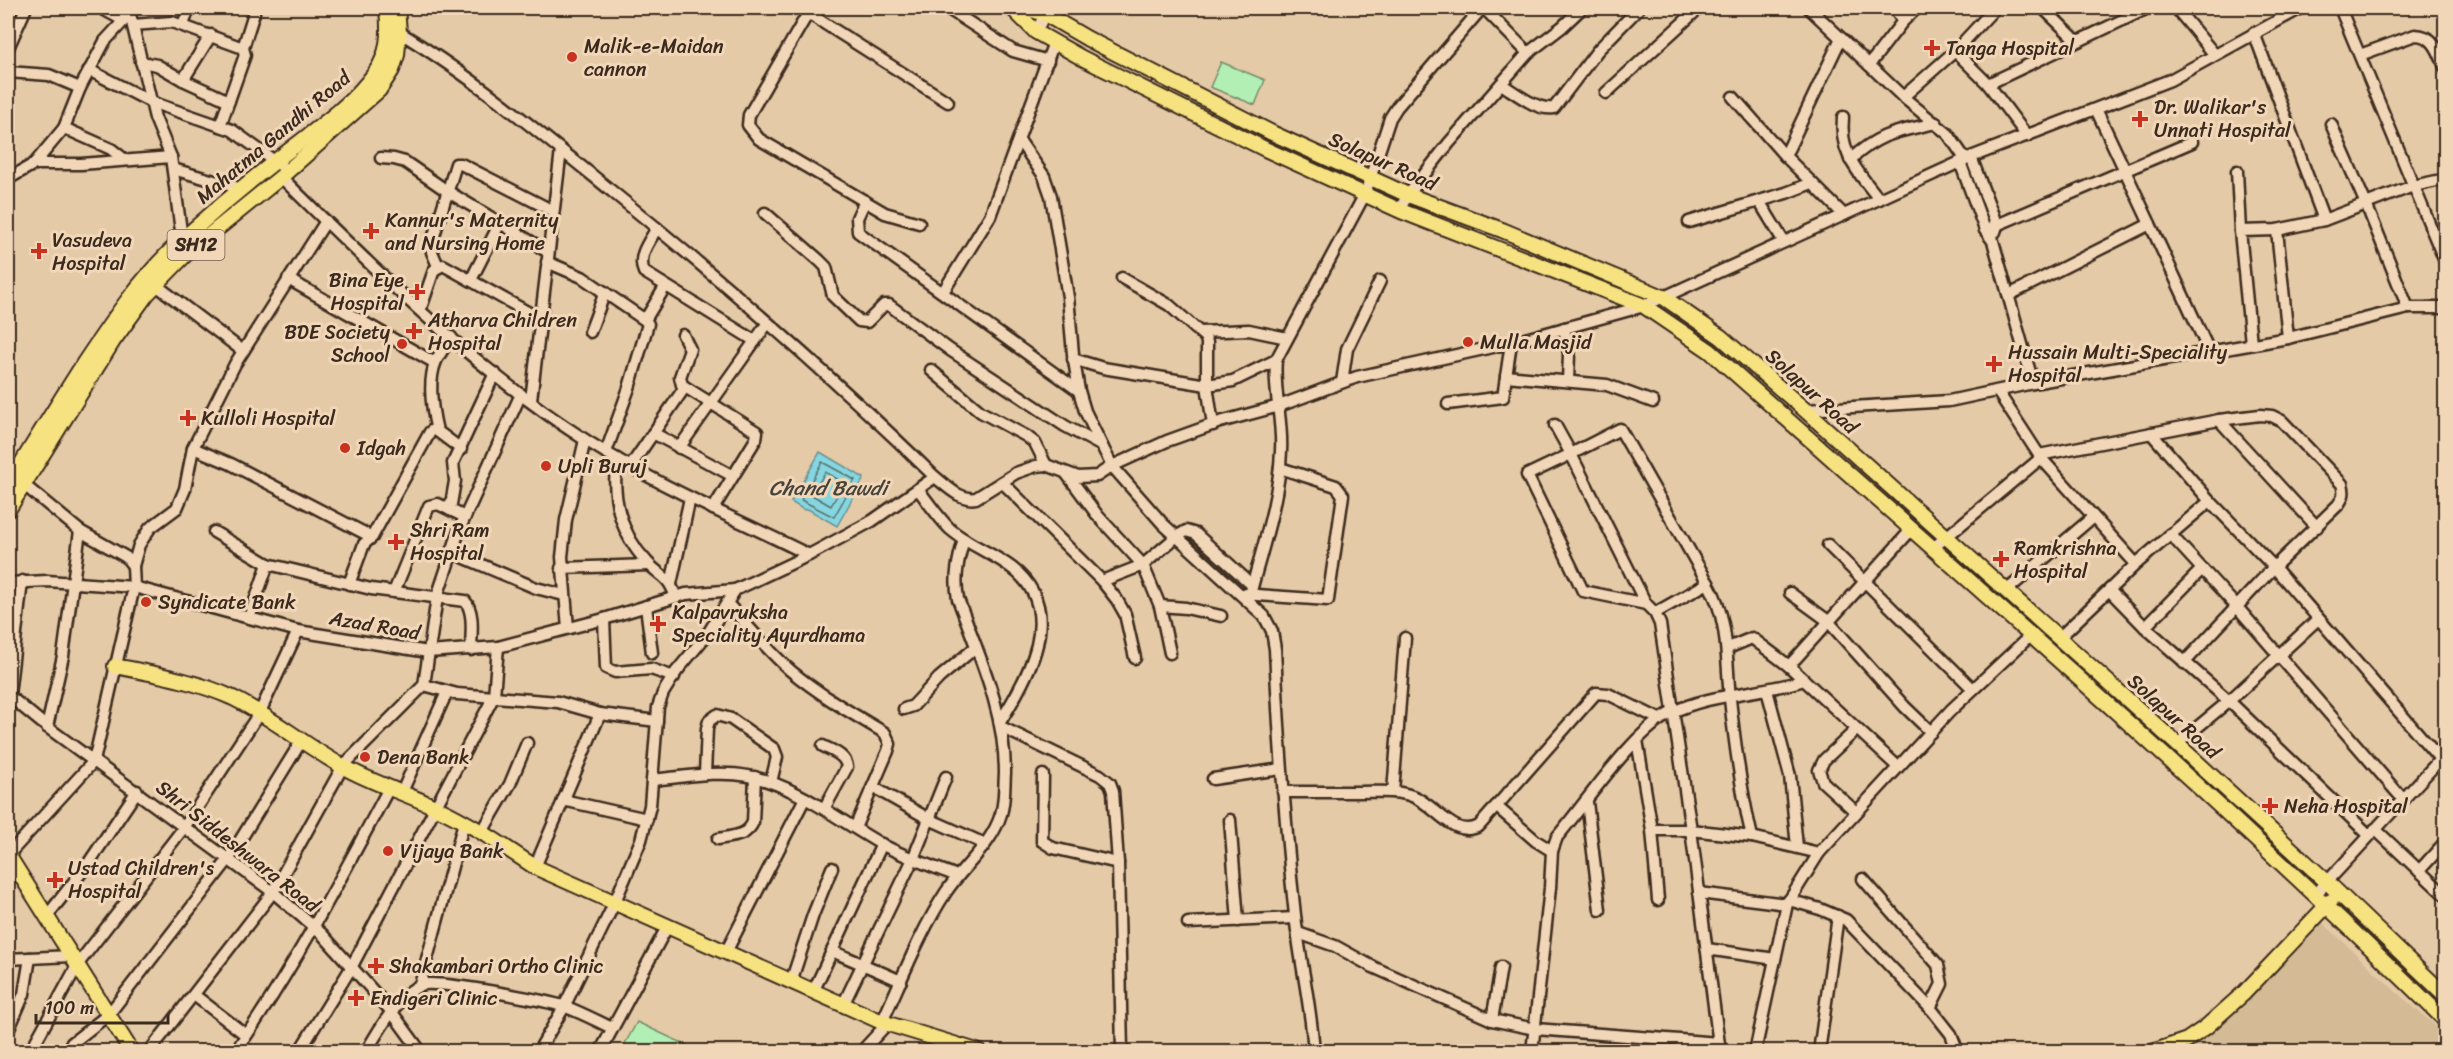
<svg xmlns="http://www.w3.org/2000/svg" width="2453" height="1059" font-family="Sriracha,sans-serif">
  <rect width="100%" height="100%" fill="#e5caa7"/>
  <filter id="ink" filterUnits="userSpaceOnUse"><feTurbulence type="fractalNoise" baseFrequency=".0167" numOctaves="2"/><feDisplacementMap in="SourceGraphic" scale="12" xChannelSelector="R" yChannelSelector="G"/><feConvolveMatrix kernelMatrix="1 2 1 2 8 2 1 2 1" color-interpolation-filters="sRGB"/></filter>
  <g filter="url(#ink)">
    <!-- built -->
    <path fill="#d4ba95" d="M2319 919 2395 991 2445 1034V1051L2177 1052 2188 1048 2248 1001Z"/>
    <!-- green -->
    <g fill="#b2efb5" stroke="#768c6a" stroke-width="1.5">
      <path d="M1221 62 1265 80 1255 105 1210 87Z"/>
      <path d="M637 1022 699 1051H621Z"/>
    </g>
    <!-- water -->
    <path fill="#85d6e0" stroke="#679192" stroke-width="1.5" d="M820 452 864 478 837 526 808 509 804 510 791 502Z"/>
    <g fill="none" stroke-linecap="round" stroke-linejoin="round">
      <!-- shore -->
      <g stroke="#596f6c" stroke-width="1.5">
        <path d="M822 462 855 480 834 517 801 500Z"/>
        <path d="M825 472 844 483 831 506 812 495Z"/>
      </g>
      <defs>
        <g id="minor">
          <path d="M101 8 123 20"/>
          <path d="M132 8 130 14 155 118 171 157 183 246"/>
          <path d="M811 8 749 115 748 125 759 139 885 213 919 223"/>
          <path d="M947 8 1013 51 1048 61"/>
          <path d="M1484 8 1528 53"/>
          <path d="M1809 8 1903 97 1948 134 1966 160"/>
          <path d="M1894 8 1903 21"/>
          <path d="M2043 8 2077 41"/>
          <path d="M2176 8 2215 55"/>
          <path d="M2340 8 2446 264"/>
          <path d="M808 13 948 102"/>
          <path d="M133 25 172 22 243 48 245 55 220 126"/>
          <path d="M183 25 189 8"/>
          <path d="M399 32C476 79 545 137 614 193 725 283 833 377 935 477"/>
          <path d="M1036 32 1048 8"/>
          <path d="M2254 33 2324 220"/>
          <path d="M8 48 26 8"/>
          <path d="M243 48 254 13 253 8"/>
          <path d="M1955 51 1988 84 2027 136"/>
          <path d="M2360 55 2415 35C2435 35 2439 53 2446 69"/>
          <path d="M141 62 157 65 183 80 229 101"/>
          <path d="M1869 65 1903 21 1917 8"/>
          <path d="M89 70 151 102 232 130 288 171"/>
          <path d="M8 72 49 75 80 88"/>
          <path d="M183 80 211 35"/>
          <path d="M1501 84C1516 93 1537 111 1554 108L1598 50 1639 8"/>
          <path d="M1988 84 2148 8"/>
          <path d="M1606 93 1699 8"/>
          <path d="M1733 97 1785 156 1844 215"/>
          <path d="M1903 97 1955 51 1995 8"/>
          <path d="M2096 109 2150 224"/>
          <path d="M1843 117C1839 154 1858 172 1879 199"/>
          <path d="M2331 124 2366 204 2408 308"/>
          <path d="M64 128 111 149 125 160"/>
          <path d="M1019 140 1044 176 1051 196 1068 297 1073 354 1079 391 1085 411 1102 446"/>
          <path d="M1785 156 1841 38"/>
          <path d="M1971 157 1997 226 1995 232"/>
          <path d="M381 158 394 159 405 162 447 191 548 252"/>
          <path d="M1850 160C1881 132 1897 132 1936 123"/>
          <path d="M1960 162 1985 230 1993 241 2033 383"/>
          <path d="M34 164H81L171 157"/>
          <path d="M173 169 242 189"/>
          <path d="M2237 171 2240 231"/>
          <path d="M281 177C376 271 474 369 587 441 658 486 735 518 809 555"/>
          <path d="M8 179 34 164 64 128 80 88 105 41 130 14"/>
          <path d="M865 201 857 218 858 232 1079 391"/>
          <path d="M1759 201 1784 242"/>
          <path d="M1399 210 1408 195 1449 143 1528 53 1562 27 1582 8"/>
          <path d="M765 213 819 260 826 267 833 296 859 321 867 322 884 305H889L950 350 1065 426 1102 446 1112 466 1163 524 1264 616 1272 631 1275 649C1279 738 1285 826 1295 915 1300 961 1311 1005 1314 1052"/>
          <path d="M1689 222 1786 193 1812 183"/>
          <path d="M657 228C649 242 637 256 644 272L755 341"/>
          <path d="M1985 230 2192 142"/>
          <path d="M2277 230 2288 338"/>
          <path d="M547 262 582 277 645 320 648 324 629 388 606 452"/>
          <path d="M438 266 432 252V242L456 164H461L553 211"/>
          <path d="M1122 278 1169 305 1205 337 1207 342V385L1213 425"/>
          <path d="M288 279 435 363"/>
          <path d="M471 280 500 223"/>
          <path d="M156 285 243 351"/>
          <path d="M943 292 990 216 1054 42"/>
          <path d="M2009 295 2150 224 2209 351"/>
          <path d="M421 308 434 270 443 265 540 319"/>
          <path d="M645 320 665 287"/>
          <path d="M1564 328 1569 354 1568 381"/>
          <path d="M590 332 605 292"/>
          <path d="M1200 332 1249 330 1287 338"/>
          <path d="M683 335 690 349 680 377 682 385 757 432 756 439 713 509"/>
          <path d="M451 337C446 345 440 353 436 361 427 382 432 410 437 431L461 449"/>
          <path d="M2251 343 2240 231 2277 230 2324 220 2413 186 2446 179"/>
          <path d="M1073 359 1103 368 1207 385 1233 381 1276 360 1365 194 1390 118 1397 107 1482 8"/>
          <path d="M931 370 981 412 1026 436 1035 443 1046 465"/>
          <path d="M1506 376 1607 385 1653 402"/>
          <path d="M1342 382 1347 349 1380 281"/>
          <path d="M1998 392 2041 458 2136 564"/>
          <path d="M531 400 561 150"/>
          <path d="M1448 404 1503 397 1511 343"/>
          <path d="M1805 410 1949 401 2033 383 2288 338 2408 308H2446"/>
          <path d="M2219 420 2317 527"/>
          <path d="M1555 425 1571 454 1527 475 1583 591 1646 604"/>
          <path d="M653 433 733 476"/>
          <path d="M2151 433 2210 501 2274 567 2184 663"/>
          <path d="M193 448 231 464 372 537"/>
          <path d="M679 448 767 324"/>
          <path d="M2039 455 2219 420 2260 415 2272 416 2282 421 2342 484C2345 493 2343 498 2338 505L2274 567 2440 759"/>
          <path d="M617 459C611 496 620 534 647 562 661 578 667 573 676 597"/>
          <path d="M630 467 685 387"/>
          <path d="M1066 473 1098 516 1143 565 1160 606 1170 653"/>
          <path d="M1002 482 1102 581 1117 600 1125 614 1135 658"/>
          <path d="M23 484 80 531 126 557 133 566"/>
          <path d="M918 489C928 502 938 517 950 529 968 545 993 553 1012 568 1067 610 1028 678 1000 722"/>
          <path d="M450 510 455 481 453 463 495 373"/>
          <path d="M214 532 268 564 371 589 465 601C475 612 471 636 471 650"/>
          <path d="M2170 534 2237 607 2402 798"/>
          <path d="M1828 545 1973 689"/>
          <path d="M1933 548 2041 458"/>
          <path d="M451 552 536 588 564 595"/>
          <path d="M561 568 649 565"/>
          <path d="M1102 581 1143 565 1176 537 1186 531 1196 534 1252 585"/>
          <path d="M8 583 47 581 134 587 298 631 428 652 498 647 604 619 686 594 735 590"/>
          <path d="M1708 583C1729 619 1726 658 1730 699 1735 746 1741 791 1752 837"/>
          <path d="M349 584 364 544 372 537 430 432 436 428"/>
          <path d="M671 584 690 498"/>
          <path d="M2109 590 2145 627 2229 701 2369 835"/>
          <path d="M2006 591 2093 517"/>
          <path d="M394 592 429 506 438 504 465 517"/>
          <path d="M1790 593 1827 620 1905 707 1931 732"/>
          <path d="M1242 594 1328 600 1343 495 1336 486 1280 468"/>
          <path d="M1250 595C1262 548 1279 501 1281 451 1283 421 1273 390 1276 360"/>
          <path d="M727 603C748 626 768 651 791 671 820 695 853 714 885 733L890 744 888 751 855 828"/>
          <path d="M646 606 652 653"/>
          <path d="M1160 606 1186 608 1221 616"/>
          <path d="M1655 613 1708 583 1620 429 1571 454 1646 604 1655 613 1660 624 1691 830 1720 1052"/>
          <path d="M249 618 268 564"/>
          <path d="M604 619 606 668 615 672 651 669 674 677"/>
          <path d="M2145 627 2202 569"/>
          <path d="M568 628 562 557 566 520 585 440"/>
          <path d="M2059 638 2136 564 2210 501"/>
          <path d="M1728 648 1752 638 1789 666 1898 767"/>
          <path d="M1789 666 1911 530"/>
          <path d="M424 685 457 694 558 702 600 714 657 721"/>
          <path d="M1767 690 1790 776 1797 847"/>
          <path d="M8 695 47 727 273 892 322 934 391 1011 421 1052"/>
          <path d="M9 695 22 581"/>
          <path d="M904 709 913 706 939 678 976 647"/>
          <path d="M47 727 63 656 80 531"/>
          <path d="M1001 727 1100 775 1110 783 1113 791 1118 863 1122 1052"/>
          <path d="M1856 730 1824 760 1819 770 1823 782 1856 812"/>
          <path d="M1637 740 1652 830 1658 900"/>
          <path d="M2177 744 2229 701 2318 619"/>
          <path d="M823 746C832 751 846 755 847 767L824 809"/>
          <path d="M705 774 707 728 709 721 717 715 731 719 774 749 777 757 771 782"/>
          <path d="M1043 775 1042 841 1053 848 1118 863"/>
          <path d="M1213 779 1281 769"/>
          <path d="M652 780C684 777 717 770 748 776 794 784 840 821 881 844 905 857 931 866 957 876"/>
          <path d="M873 787 929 819 985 844"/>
          <path d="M1283 792C1309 792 1335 792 1361 792 1378 792 1396 790 1412 796 1434 803 1454 840 1479 826L1596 693 1608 694 1659 719"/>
          <path d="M1393 792 1405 638"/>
          <path d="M401 794 447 692"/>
          <path d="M563 800 647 819"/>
          <path d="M1587 802 1600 910"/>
          <path d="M1496 806 1536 841 1552 851"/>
          <path d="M1230 820 1238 921"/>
          <path d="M2375 829 2446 896"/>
          <path d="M1652 830H1691L1752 837 1819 853"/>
          <path d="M482 832 510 784 527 743"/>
          <path d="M718 839C732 836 747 837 753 822L755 777"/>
          <path d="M8 855 94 761 134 587 133 566 139 545 150 528 177 508 185 489 193 448 235 364 326 221"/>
          <path d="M535 867 600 714"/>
          <path d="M2419 871 2446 841"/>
          <path d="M1863 879 1938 965 1942 984 1930 1008"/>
          <path d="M1699 893 1787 904"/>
          <path d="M2315 895 2446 753"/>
          <path d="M1789 900 1820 909 1846 920 1932 1010 1951 1034 1958 1052"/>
          <path d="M47 916 88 864 137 791"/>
          <path d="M1188 923 1295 918"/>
          <path d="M1298 933 1335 946 1373 967 1492 1020 1535 1029 1719 1043"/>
          <path d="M1707 949 1775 959"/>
          <path d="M832 951 901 981"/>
          <path d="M726 952 805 798"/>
          <path d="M8 959 71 956"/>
          <path d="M791 982 813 915 832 868"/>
          <path d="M420 985 464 822"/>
          <path d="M813 992 882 844"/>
          <path d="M194 995 246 1035"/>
          <path d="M843 1005 913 859 946 777"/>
          <path d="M1492 1020 1501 967"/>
          <path d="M882 1022C902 979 920 932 946 892 963 866 992 845 1001 814 1005 801 1004 787 1005 773 1005 711 979 656 958 599 954 577 958 560 964 539"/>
          <path d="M8 1031 24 994 30 958"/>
          <path d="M30 1052 78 964 185 826 260 712 298 631"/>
          <path d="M66 1052 72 1043 109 1014 228 860 302 740"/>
          <path d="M149 1052 273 892 343 766 424 685 437 597 460 528 521 394"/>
          <path d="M235 1052C294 968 341 878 389 788"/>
          <path d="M299 1052 351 968 494 696 498 647"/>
          <path d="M366 1052C377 1033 400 993 421 985 434 979 548 1001 566 1007 582 1013 597 1021 612 1028"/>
          <path d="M538 1052 564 1007 614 904 641 840 650 806 658 707 663 693 676 672 709 632 735 590 809 555 872 521 935 477C947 486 960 501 976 498L1016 473 1036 466 1046 465 1078 477 1097 476 1112 466 1167 441 1220 422 1279 406 1357 377 1511 343 1644 306 1971 157 2170 80 2301 8"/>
          <path d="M600 1052 667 927"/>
          <path d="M861 1052 887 1024"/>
          <path d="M1532 1052 1550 888 1552 851 1557 837C1585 804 1634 731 1671 713 1710 693 1762 694 1804 680"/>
          <path d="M1755 1052 1787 904 1819 853 1951 710 2030 636"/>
          <path d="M1819 1052 1838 916"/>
        </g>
        <g id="major">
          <path d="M1012 8 1036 32 1082 58 1265 149 1401 211 1644 306 1710 351C1958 571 2209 788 2446 1021"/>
          <path d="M1026 8 1045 14 1088 39 1272 133 1408 195 1502 230 1663 297 1721 337 1805 410 2177 744 2327 882 2446 996"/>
          <path d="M8 486C32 445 58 404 84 363 114 318 143 275 183 239 213 212 245 185 277 160 310 133 350 108 375 73 390 53 389 31 387 8H398"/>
          <path d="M8 510 113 341 147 294 185 255 281 177 379 90 392 70 397 55 399 32 397 8"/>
          <path d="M115 666C155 674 196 681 233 698 272 717 304 745 342 766 372 783 406 793 437 808 472 824 503 846 535 867L882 1022 980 1052"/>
          <path d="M8 855 132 1052"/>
          <path d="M2152 1052 2187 1040 2206 1027 2244 993 2331 901"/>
        </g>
      </defs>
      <!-- minor casing -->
      <use href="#minor" stroke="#3b2a1e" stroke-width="15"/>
      <!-- major casing -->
      <use href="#major" stroke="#3b2a1e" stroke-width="18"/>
      <!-- minor -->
      <use href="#minor" stroke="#f1d6b8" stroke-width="10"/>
      <!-- major -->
      <use href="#major" stroke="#f7e281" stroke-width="14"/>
    </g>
  </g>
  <!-- markers -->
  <g fill="#c8321e" stroke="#f1d6b8" stroke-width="2">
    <path d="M1929 39h6v6h6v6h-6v6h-6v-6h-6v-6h6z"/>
    <circle cx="572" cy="57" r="6"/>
    <path d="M2137 110h6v6h6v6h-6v6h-6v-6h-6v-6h6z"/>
    <path d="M368 222h6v6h6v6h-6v6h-6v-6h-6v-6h6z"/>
    <path d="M36 242h6v6h6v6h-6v6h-6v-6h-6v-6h6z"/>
    <path d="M414 283h6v6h6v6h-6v6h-6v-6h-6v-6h6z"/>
    <path d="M411 322h6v6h6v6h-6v6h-6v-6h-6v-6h6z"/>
    <circle cx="1468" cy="342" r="6"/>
    <circle cx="402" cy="344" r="6"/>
    <path d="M1991 355h6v6h6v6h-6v6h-6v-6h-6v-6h6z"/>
    <path d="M185 409h6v6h6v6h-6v6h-6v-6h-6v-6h6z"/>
    <circle cx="345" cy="448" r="6"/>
    <circle cx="546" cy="466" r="6"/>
    <path d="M393 533h6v6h6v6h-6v6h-6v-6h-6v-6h6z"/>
    <path d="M1998 550h6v6h6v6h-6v6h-6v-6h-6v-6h6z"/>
    <circle cx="146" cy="602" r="6"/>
    <path d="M655 615h6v6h6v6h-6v6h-6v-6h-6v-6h6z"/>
    <circle cx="365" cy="757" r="6"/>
    <path d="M2267 797h6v6h6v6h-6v6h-6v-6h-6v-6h6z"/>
    <circle cx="388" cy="851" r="6"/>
    <path d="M52 871h6v6h6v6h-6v6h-6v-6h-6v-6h6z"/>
    <path d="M373 957h6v6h6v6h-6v6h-6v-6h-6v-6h6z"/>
    <path d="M353 989h6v6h6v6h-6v6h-6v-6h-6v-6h6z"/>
  </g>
  <g text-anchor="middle" stroke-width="6" stroke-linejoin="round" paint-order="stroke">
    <!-- shield labels -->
    <rect fill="#f1d6b8" stroke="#725e4c" stroke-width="1.5" x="167.5" y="230" width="57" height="30" rx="4.5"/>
    <g font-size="18" font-weight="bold" fill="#3b2a1e">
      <text x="196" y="251">SH12</text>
    </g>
    <!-- poi labels -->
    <g font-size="20" fill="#3b2a1e" stroke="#f1d6b8" text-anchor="start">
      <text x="584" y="53">Malik-e-Maidan<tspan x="584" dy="23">cannon</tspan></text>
      <text x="1946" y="55">Tanga Hospital</text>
      <text x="2154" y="114">Dr. Walikar's<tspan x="2154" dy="23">Unnati Hospital</tspan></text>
      <text x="385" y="227">Kannur's Maternity<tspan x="385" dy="23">and Nursing Home</tspan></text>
      <text x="52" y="247">Vasudeva<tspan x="52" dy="23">Hospital</tspan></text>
      <text x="404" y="287" text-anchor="end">Bina Eye<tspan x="404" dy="23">Hospital</tspan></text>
      <text x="428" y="327">Atharva Children<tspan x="428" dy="23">Hospital</tspan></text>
      <text x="390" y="339" text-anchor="end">BDE Society<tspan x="390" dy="23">School</tspan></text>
      <text x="1480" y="349">Mulla Masjid</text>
      <text x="2008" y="359">Hussain Multi-Speciality<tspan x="2008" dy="23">Hospital</tspan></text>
      <text x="201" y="425">Kulloli Hospital</text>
      <text x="357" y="455">Idgah</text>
      <text x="558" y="473">Upli Buruj</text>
      <text x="410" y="537">Shri Ram<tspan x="410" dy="23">Hospital</tspan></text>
      <text x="2014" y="555">Ramkrishna<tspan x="2014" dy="23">Hospital</tspan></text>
      <text x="158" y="609">Syndicate Bank</text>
      <text x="672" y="619">Kalpavruksha<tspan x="672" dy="23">Speciality Ayurdhama</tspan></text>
      <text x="377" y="764">Dena Bank</text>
      <text x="2284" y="813">Neha Hospital</text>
      <text x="400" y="858">Vijaya Bank</text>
      <text x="68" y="875">Ustad Children's<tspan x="68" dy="23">Hospital</tspan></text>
      <text x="389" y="973">Shakambari Ortho Clinic</text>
      <text x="370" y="1005">Endigeri Clinic</text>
    </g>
    <!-- street labels -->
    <g font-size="20" fill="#3b2a1e" stroke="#f1d6b8">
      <text transform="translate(273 137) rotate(-40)" y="7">Mahatma Gandhi Road</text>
      <text transform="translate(1383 161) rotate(24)" y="7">Solapur Road</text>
      <text transform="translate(1812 391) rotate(42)" y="7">Solapur Road</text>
      <text transform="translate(375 625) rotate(10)" y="7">Azad Road</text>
      <text transform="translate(2174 716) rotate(42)" y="7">Solapur Road</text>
      <text transform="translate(238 846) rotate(38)" y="7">Shri Siddeshwara Road</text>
    </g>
    <!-- water labels -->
    <g font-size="21" font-style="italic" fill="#46443b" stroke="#f1d6b8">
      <text x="828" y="495">Chand Bawdi</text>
    </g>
  </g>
  <!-- margin -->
  <rect width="2453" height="1059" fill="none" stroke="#f1d6b8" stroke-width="30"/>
  <rect x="15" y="15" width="2423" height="1029" fill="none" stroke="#3b2a1e" stroke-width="2" filter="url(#ink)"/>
  <!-- scale -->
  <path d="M36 1014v9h132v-9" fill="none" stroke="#3b2a1e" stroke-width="3"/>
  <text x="45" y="1014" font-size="18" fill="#3b2a1e" stroke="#f1d6b8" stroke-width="4.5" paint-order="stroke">100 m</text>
</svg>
